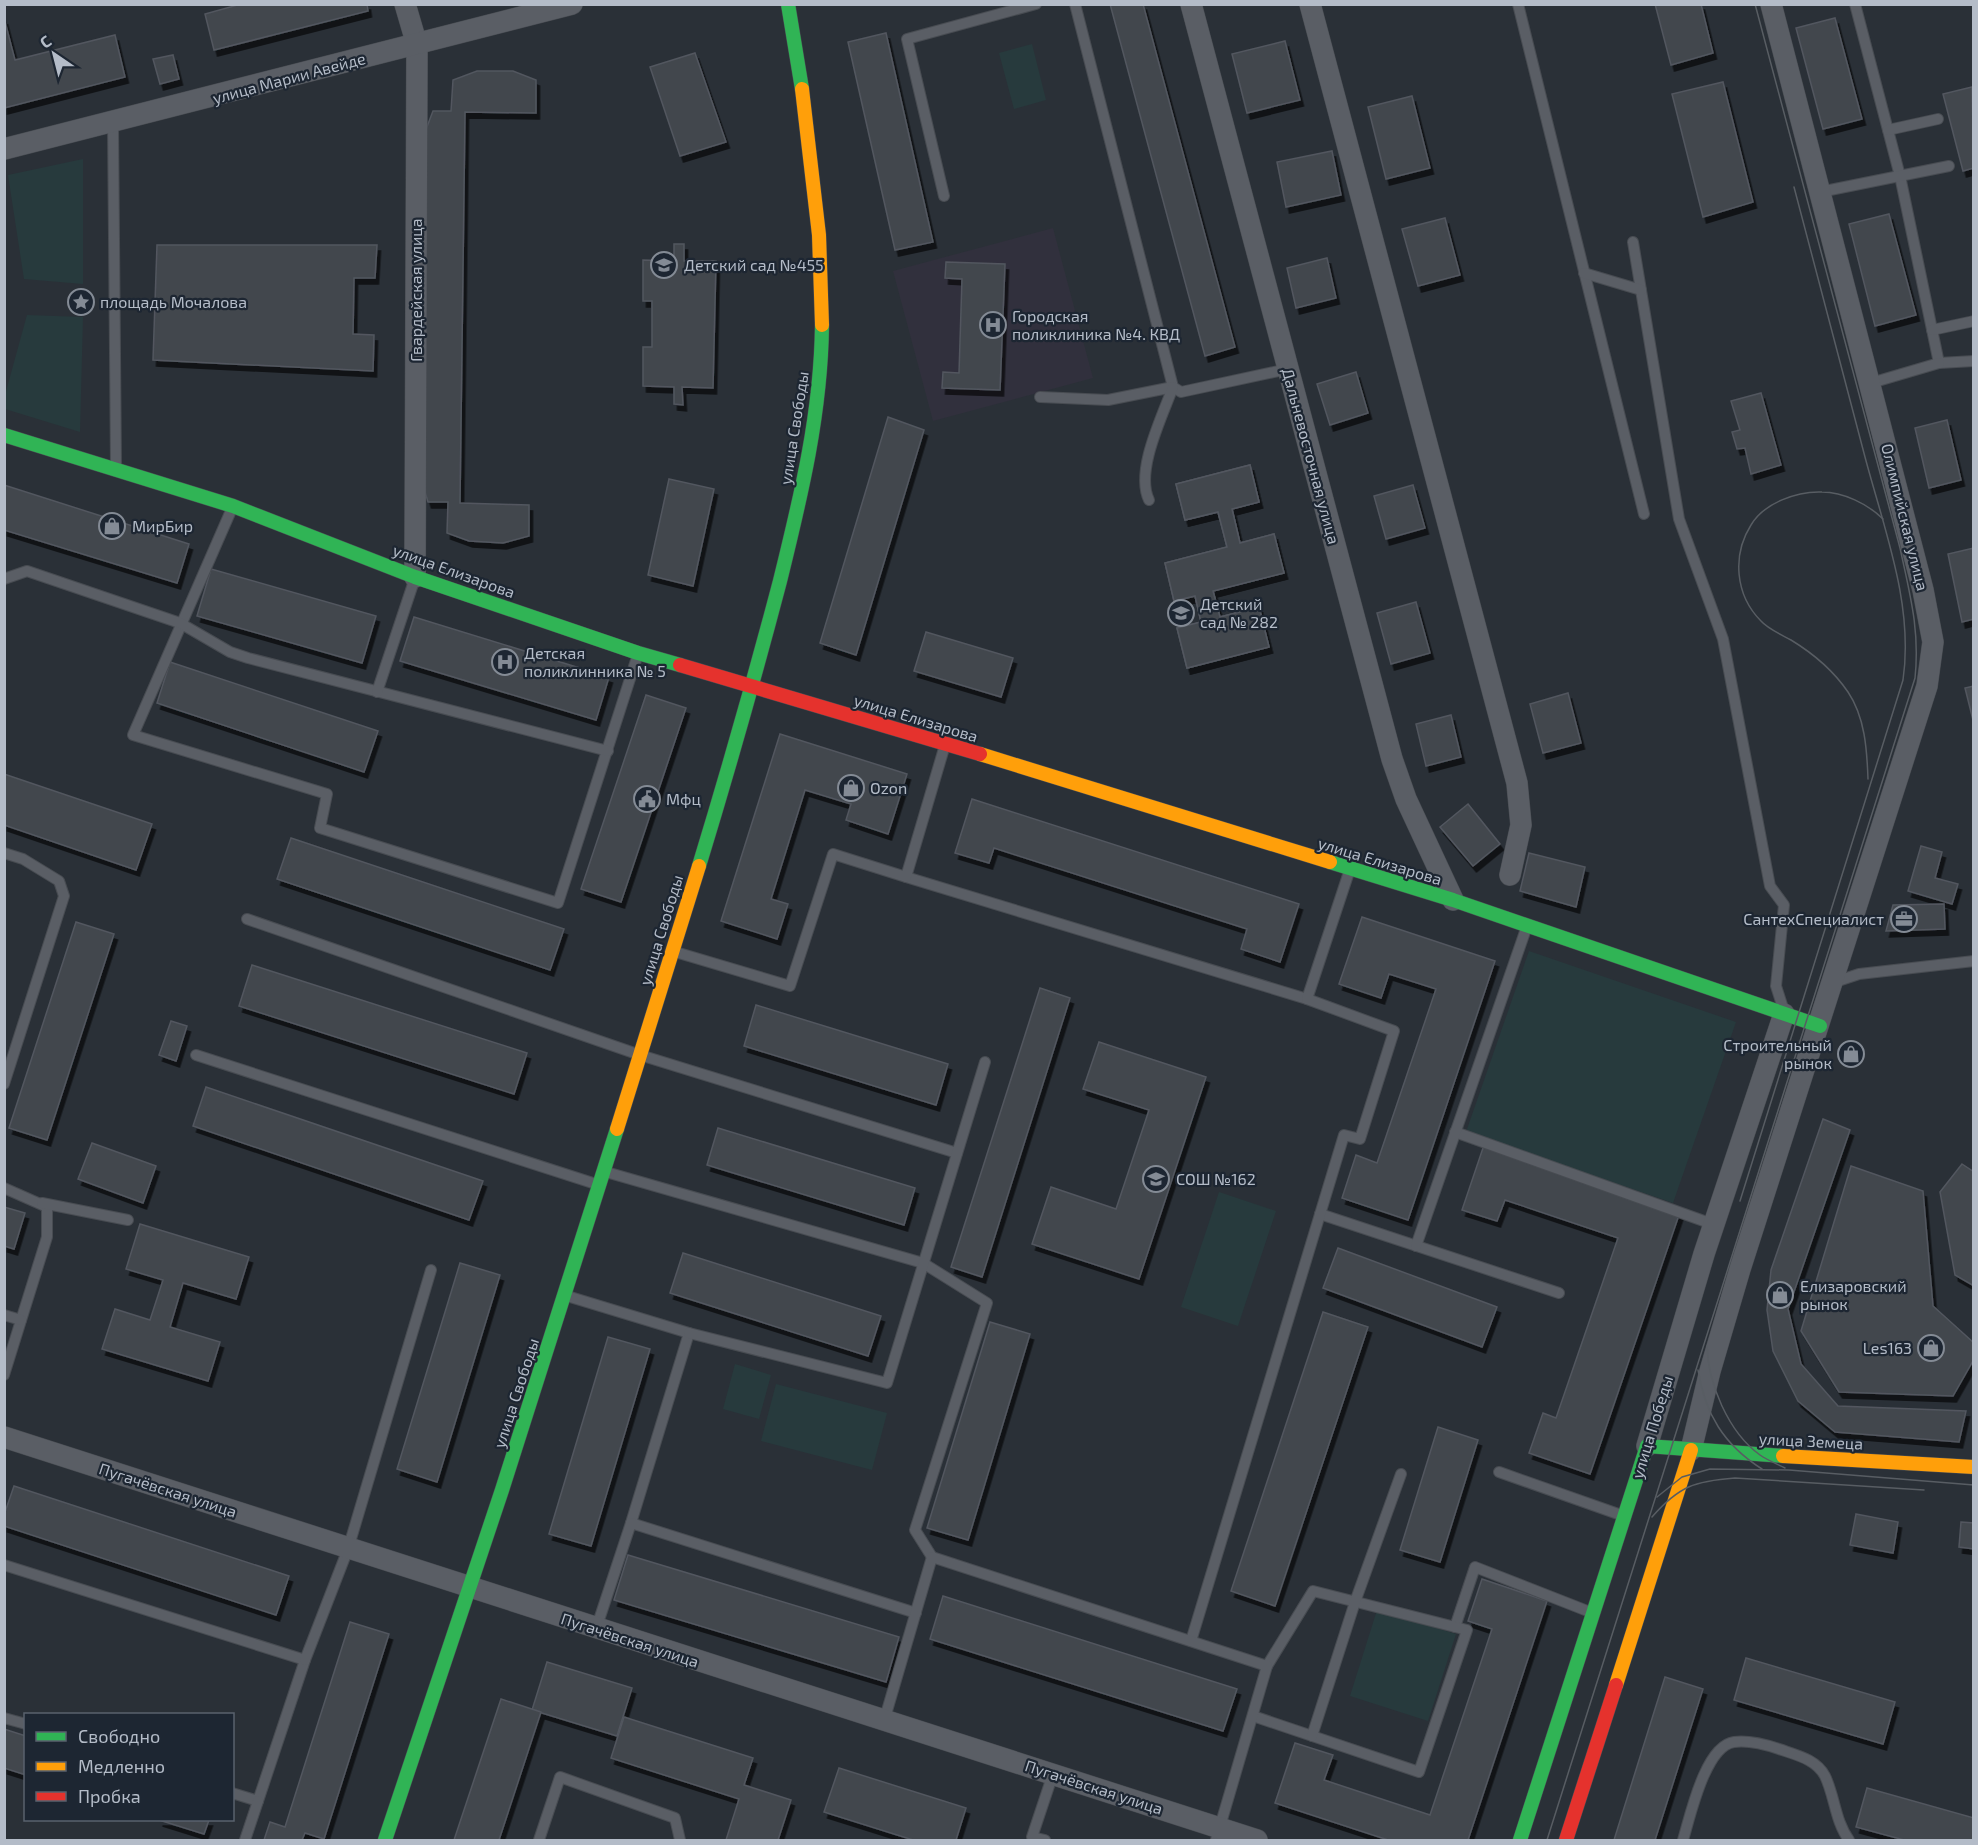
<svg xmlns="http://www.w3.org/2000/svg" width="1978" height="1845" font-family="'Exo 2',sans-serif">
  <defs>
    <filter id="shadow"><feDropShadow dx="3.5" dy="6" stdDeviation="0" flood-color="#0009"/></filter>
  </defs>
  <rect width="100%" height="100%" fill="#2a3037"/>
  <!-- medical -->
  <path fill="#31303d" d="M1053 228 1093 378 933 421 893 271Z"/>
  <!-- green -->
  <g fill="#273a3d">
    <path d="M1032 44 1046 100 1014 109 999 53Z"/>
    <path d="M83 159V284L24 279 8 175Z"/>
    <path d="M27 315 83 317 80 432 5 409V395Z"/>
    <path d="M1529 951 1736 1022 1673 1203 1466 1132Z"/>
    <path d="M1219 1192 1276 1211 1238 1326 1181 1307Z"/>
    <path d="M735 1364 771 1375 759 1419 723 1409Z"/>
    <path d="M776 1384 887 1413 872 1470 761 1441Z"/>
    <path d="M1377 1610 1456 1634 1428 1721 1350 1696Z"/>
  </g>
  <!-- building -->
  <g fill="#42474e" stroke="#52575f" stroke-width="1.5" filter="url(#shadow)">
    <path d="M241 4H367L368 11 214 50 205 14Z"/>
    <path d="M1110 4H1143L1235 347 1205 356Z"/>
    <path d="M1655 4H1701L1713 53 1671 65Z"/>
    <path d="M4 18 15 60 115 35 125 77 4 108Z"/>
    <path d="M1835 18 1862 119 1823 129 1796 28Z"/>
    <path d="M886 33 933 242 895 250 848 42Z"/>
    <path d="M1285 41 1300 100 1247 113 1232 54Z"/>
    <path d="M695 53 726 142 680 156 650 67Z"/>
    <path d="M173 55 179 79 160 84 153 59Z"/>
    <path d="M477 71H513L536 80V113L465 112 460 503 529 505V536L503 543 469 541 447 533 448 502H428L420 476 425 132 433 111H451L453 80Z"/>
    <path d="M1723 82 1753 202 1703 217 1672 94Z"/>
    <path d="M1972 87 1974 168 1963 171 1943 94Z"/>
    <path d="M1412 96 1430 168 1386 179 1368 107Z"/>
    <path d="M1332 151 1341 195 1286 207 1277 162Z"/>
    <path d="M1889 214 1916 315 1875 326 1849 224Z"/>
    <path d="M1445 218 1460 275 1418 286 1402 229Z"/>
    <path d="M674 244H684V261H716L713 388 682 387 683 405 674 404V387L643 386V347H652V301H643V260L674 261Z"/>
    <path d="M157 245H377L375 278H354L353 334 374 335 373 371 153 360Z"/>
    <path d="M1327 258 1336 298 1296 308 1287 268Z"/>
    <path d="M946 262 1005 264 1000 390 942 388 943 372 959 373 962 279 945 278Z"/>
    <path d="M1356 372 1368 413 1330 425 1317 384Z"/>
    <path d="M1761 393 1781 465 1751 474 1745 448 1737 449 1732 432 1740 430 1731 401Z"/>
    <path d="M888 417 924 430 856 655 820 643Z"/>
    <path d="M1947 420 1961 480 1929 488 1915 428Z"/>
    <path d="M1250 465 1259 502 1232 509 1240 543 1274 534 1284 573 1213 591 1220 617 1259 607 1269 647 1187 668 1177 628 1201 622 1195 596 1174 601 1165 563 1227 547 1218 512 1185 520 1176 484Z"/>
    <path d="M1250 465 1259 502 1232 509 1240 543 1274 534 1284 573 1213 591 1220 617 1259 607 1269 647 1187 668 1177 628 1201 622 1195 596 1174 601 1165 563 1227 547 1218 512 1185 520 1176 484Z"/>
    <path d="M669 479 714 489 693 586 648 575Z"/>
    <path d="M4 485 189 544 177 583 4 530Z"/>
    <path d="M1413 485 1425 528 1386 539 1374 496Z"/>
    <path d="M1974 548V619L1962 622 1948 554Z"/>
    <path d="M211 569 376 616 362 663 197 616Z"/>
    <path d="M1416 602 1430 653 1391 664 1377 613Z"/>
    <path d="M414 617 609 677 596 720 400 661Z"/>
    <path d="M926 632 1013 658 1001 697 914 671Z"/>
    <path d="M170 662 378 731 364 772 157 703Z"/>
    <path d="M1974 686V724L1965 688Z"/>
    <path d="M1568 693 1581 743 1543 753 1530 704Z"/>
    <path d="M646 695 686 708 621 902 581 889Z"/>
    <path d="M1451 715 1461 757 1426 766 1416 724Z"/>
    <path d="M780 734 907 774 888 834 846 820 851 804 805 790 771 899 788 904 777 939 721 921Z"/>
    <path d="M4 774 152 824 136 870 4 825Z"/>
    <path d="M972 799 1299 904 1280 962 1241 949 1247 929 994 848 989 863 955 853Z"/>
    <path d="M1468 804 1500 844 1473 866 1440 827Z"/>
    <path d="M291 838 564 929 550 970 277 879Z"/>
    <path d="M1921 846 1942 852 1935 878 1958 884 1952 904 1908 891Z"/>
    <path d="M1529 853 1585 867 1576 907 1520 891Z"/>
    <path d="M1944 904 1945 929 1886 931 1893 905Z"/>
    <path d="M1362 917 1495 961 1408 1220 1342 1198 1356 1155 1377 1163 1436 989 1389 974 1381 998 1339 984Z"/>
    <path d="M76 922 114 934 47 1140 9 1128Z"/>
    <path d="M252 965 527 1053 514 1094 239 1006Z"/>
    <path d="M1040 988 1070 998 982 1277 951 1267Z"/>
    <path d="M756 1005 948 1064 936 1105 744 1046Z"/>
    <path d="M171 1021 187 1026 176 1061 159 1055Z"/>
    <path d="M1099 1042 1206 1077 1139 1279 1032 1244 1051 1187 1116 1209 1149 1110 1083 1089Z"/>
    <path d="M206 1087 483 1181 469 1220 193 1126Z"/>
    <path d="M1823 1119 1850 1130 1788 1309 1801 1364 1838 1406 1966 1411 1959 1442 1835 1432 1798 1401 1773 1351 1767 1310 1771 1270Z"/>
    <path d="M718 1128 915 1188 904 1225 707 1165Z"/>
    <path d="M92 1143 156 1166 143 1203 78 1179Z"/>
    <path d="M1484 1145 1680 1212 1590 1474 1529 1453 1543 1413 1556 1418 1618 1238 1505 1200 1497 1221 1462 1210Z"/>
    <path d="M1962 1164 1974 1172V1286L1955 1275 1940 1192Z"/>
    <path d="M1851 1166 1923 1191 1933 1306 1974 1343V1359L1953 1396 1839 1392 1801 1331Z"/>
    <path d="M4 1207 25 1213 14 1249 4 1246Z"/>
    <path d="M140 1224 249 1257 236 1299 183 1283 170 1327 220 1342 208 1381 102 1349 115 1309 150 1320 163 1280 126 1269Z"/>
    <path d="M1338 1248 1497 1307 1482 1347 1323 1288Z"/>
    <path d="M683 1253 881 1316 868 1356 670 1293Z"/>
    <path d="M460 1263 500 1275 437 1482 397 1469Z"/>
    <path d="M1323 1312 1368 1327 1275 1606 1231 1591Z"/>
    <path d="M990 1322 1030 1334 968 1540 927 1528Z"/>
    <path d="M608 1337 650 1349 591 1546 549 1534Z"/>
    <path d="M1438 1427 1478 1440 1440 1562 1400 1550Z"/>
    <path d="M14 1486 289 1576 276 1615 4 1526V1515Z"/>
    <path d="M1856 1514 1898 1522 1893 1553 1850 1545Z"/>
    <path d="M1961 1522 1974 1523V1549L1959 1547Z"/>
    <path d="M628 1555 899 1637 886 1682 614 1600Z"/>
    <path d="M1482 1579 1547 1601 1468 1840H1388L1275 1803 1295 1743 1333 1755 1324 1780 1430 1815 1492 1629 1468 1621Z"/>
    <path d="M943 1596 1237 1689 1223 1731 930 1639Z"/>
    <path d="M350 1622 389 1634 324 1839 305 1833 302 1840H264L270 1822 285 1827Z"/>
    <path d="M1746 1658 1895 1702 1883 1744 1734 1700Z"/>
    <path d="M547 1662 632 1688 617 1736 532 1710Z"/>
    <path d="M1665 1677 1703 1689 1655 1840H1614Z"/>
    <path d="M501 1699 541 1712 499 1840H454Z"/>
    <path d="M624 1717 753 1758 744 1785 791 1800 778 1840H726L739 1799 611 1758Z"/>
    <path d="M4 1729 26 1736V1775L4 1768Z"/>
    <path d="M839 1768 966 1808 956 1840H913L824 1812Z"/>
    <path d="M1867 1788 1974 1818V1840H1904L1856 1827Z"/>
    <path d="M159 1820H209L204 1834Z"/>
  </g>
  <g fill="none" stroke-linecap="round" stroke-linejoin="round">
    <defs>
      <g id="lane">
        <path d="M1075 4 1173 387 1181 392 1288 369"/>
        <path d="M1518 4 1644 514"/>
        <path d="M1855 4 1900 176 1939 363 1974 361"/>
        <path d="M113 123 116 468"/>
        <path d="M1888 130 1938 119"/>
        <path d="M1820 192 1949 166"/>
        <path d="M944 196 907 39 1036 4"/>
        <path d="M1633 242 1679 519 1723 639 1770 886 1784 905 1776 986 1783 1008"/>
        <path d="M1584 273 1641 290"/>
        <path d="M1932 330 1974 321"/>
        <path d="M1871 383 1939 363"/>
        <path d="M1040 397 1108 400 1173 387"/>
        <path d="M1149 500C1135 471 1162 417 1173 387"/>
        <path d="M233 506 133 735 327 794 320 828 558 903 638 654"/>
        <path d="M4 579 27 571 180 623 230 652 248 658 608 751"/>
        <path d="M377 692 415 578"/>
        <path d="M4 853 23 859 59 881 64 896 4 1084"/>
        <path d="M906 877 1307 999"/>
        <path d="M247 919 640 1055 957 1153"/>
        <path d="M672 951 790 986 833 854 906 877 945 745"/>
        <path d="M1832 983 1859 974 1974 961"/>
        <path d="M196 1055 599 1185"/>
        <path d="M1455 1132 1715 1225"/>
        <path d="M606 1172 923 1263 987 1303 915 1530 932 1557"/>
        <path d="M4 1188 47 1207V1237L4 1375"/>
        <path d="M42 1203 128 1220"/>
        <path d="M1320 1214 1559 1293"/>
        <path d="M1416 1246 1527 926"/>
        <path d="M567 1296 689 1333 631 1523"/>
        <path d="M4 1315 21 1320"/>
        <path d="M689 1333 887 1383 985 1062"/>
        <path d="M1499 1472 1621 1515"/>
        <path d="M4 1565 305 1660 258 1801 232 1793"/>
        <path d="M1455 1627 1475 1567 1590 1612"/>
        <path d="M596 1629 631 1523 916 1613"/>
        <path d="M1191 1641 1344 1135 1360 1139 1394 1031 1307 999 1350 869"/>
        <path d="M305 1660 348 1549 431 1270"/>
        <path d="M1253 1716 1419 1772 1467 1630 1313 1591 1267 1666"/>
        <path d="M4 1718 26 1724"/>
        <path d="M884 1721 932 1557 1267 1666 1216 1840"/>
        <path d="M1312 1736 1355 1602 1401 1474"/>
        <path d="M245 1840 258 1801"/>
        <path d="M539 1840 560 1777 675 1818 680 1840"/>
        <path d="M1045 1840 1032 1837 1053 1774"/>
        <path d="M1683 1840C1690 1817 1705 1746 1734 1742 1749 1740 1764 1744 1779 1749 1796 1755 1816 1759 1825 1776 1835 1797 1835 1821 1849 1840"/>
      </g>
      <g id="street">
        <path d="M405 4 417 45 415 577"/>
        <path d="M1191 4 1392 759 1406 799 1453 900"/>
        <path d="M1310 4 1517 783 1521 825 1510 875"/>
        <path d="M4 149 572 4"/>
        <path d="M4 1437 1257 1840"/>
        <path d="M1647 1446 1704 1254 1784 1014"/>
        <path d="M1691 1450 1710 1371 1740 1269 1927 686 1933 642 1923 590 1771 4"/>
      </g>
      <g id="fast">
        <path d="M788 4 802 89"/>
        <path d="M4 435 233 506 415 577 638 653 680 665"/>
        <path d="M1330 862 1453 900 1820 1026"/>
        <path d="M699 866C728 771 755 676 780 581 801 496 821 414 822 325"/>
        <path d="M385 1840 502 1490 617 1129"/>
        <path d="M1520 1840 1647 1446 1783 1456"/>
      </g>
      <g id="slow">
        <path d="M802 89 819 235 822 325"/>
        <path d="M980 754 1330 862"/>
        <path d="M617 1129 699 866"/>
        <path d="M1783 1456 1974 1467"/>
        <path d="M1616 1685 1691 1450"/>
      </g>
      <g id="jam">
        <path d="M680 665 980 754"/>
        <path d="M1566 1840 1616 1685"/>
      </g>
    </defs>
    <!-- lane casing -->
    <use href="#lane" stroke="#484c52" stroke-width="12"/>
    <!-- street casing -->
    <use href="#street" stroke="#484c52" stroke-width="22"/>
    <!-- fast casing -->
    <use href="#fast" stroke="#484c52" stroke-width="15"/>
    <!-- slow casing -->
    <use href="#slow" stroke="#484c52" stroke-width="15"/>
    <!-- jam casing -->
    <use href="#jam" stroke="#484c52" stroke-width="15"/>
    <!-- lane -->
    <use href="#lane" stroke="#5a5e65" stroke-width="10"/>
    <!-- street -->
    <use href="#street" stroke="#5a5e65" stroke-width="21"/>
    <!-- fast -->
    <use href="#fast" stroke="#30b455" stroke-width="14"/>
    <!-- slow -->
    <use href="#slow" stroke="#ff9f0a" stroke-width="14"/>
    <!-- jam -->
    <use href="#jam" stroke="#e5322d" stroke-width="14"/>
    <!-- tram -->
    <g stroke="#585d63" stroke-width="1.5">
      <path d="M1868 779C1867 750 1865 717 1848 692 1833 670 1814 654 1791 640 1782 635 1768 629 1761 621 1735 595 1732 555 1751 525 1764 503 1797 491 1822 492 1843 492 1868 504 1883 519"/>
      <path d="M1740 1201 1903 680C1914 605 1884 529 1865 457 1842 367 1818 277 1794 187"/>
      <path d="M1707 1346C1708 1383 1728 1432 1760 1455 1767 1460 1777 1464 1785 1468"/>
      <path d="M1698 1370C1705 1414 1724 1445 1762 1469"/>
      <path d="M1657 1497 1682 1477 1710 1469 1789 1470 1974 1485"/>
      <path d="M1652 1517C1679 1486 1695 1481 1735 1478L1924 1490"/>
      <path d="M1547 1840 1915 678C1920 630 1910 595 1900 548L1755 4"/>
    </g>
  </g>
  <!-- icons -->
  <defs>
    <symbol id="school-ring" viewBox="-11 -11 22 22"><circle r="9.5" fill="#1d2632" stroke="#848b95" stroke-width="1.5"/><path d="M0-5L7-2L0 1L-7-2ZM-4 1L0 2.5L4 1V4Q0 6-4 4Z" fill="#848b95"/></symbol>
    <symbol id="sight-ring" viewBox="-11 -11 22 22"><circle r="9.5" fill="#1d2632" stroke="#848b95" stroke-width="1.5"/><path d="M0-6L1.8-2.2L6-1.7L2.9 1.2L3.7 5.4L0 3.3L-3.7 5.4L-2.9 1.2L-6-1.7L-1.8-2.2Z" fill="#848b95"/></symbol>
    <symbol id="hospital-ring" viewBox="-11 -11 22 22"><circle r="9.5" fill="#1d2632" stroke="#848b95" stroke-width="1.5"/><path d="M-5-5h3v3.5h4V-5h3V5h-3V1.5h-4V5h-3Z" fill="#848b95"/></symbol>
    <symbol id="shop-ring" viewBox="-11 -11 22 22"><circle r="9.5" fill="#1d2632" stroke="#848b95" stroke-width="1.5"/><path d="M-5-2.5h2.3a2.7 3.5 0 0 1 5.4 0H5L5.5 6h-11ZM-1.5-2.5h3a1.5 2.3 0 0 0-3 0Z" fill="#848b95"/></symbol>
    <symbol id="civic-ring" viewBox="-11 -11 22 22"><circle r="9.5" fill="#1d2632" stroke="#848b95" stroke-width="1.5"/><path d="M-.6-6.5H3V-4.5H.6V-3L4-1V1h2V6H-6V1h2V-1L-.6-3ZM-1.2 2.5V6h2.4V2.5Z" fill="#848b95"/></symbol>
    <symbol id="office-ring" viewBox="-11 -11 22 22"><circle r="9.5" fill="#1d2632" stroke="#848b95" stroke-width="1.5"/><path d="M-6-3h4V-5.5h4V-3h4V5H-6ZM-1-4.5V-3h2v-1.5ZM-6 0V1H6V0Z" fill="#848b95"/></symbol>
  </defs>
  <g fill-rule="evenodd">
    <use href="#school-ring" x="649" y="250" width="30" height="30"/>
    <use href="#sight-ring" x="66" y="287" width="30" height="30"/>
    <use href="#hospital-ring" x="978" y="310" width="30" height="30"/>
    <use href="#shop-ring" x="97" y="511" width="30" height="30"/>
    <use href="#school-ring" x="1166" y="598" width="30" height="30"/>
    <use href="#hospital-ring" x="490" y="647" width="30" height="30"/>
    <use href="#shop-ring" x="836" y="773" width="30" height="30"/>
    <use href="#civic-ring" x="632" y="784" width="30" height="30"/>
    <use href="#office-ring" x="1889" y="904" width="30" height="30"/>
    <use href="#shop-ring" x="1836" y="1039" width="30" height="30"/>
    <use href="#school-ring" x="1141" y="1164" width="30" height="30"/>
    <use href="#shop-ring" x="1765" y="1280" width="30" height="30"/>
    <use href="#shop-ring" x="1916" y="1333" width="30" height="30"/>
  </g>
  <g text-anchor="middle" stroke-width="4.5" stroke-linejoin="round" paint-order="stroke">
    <!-- street labels -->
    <g font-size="16" fill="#b4bcc8" stroke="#1d2632">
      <text transform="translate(289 78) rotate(-15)" y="6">улица Марии Авейде</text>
      <text transform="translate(416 290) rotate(-90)" y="6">Гвардейская улица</text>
      <text transform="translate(794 428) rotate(-81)" y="6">улица Свободы</text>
      <text transform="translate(1311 456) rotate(75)" y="6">Дальневосточная улица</text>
      <text transform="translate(1905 517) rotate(76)" y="6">Олимпийская улица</text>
      <text transform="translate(454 571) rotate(20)" y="6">улица Елизарова</text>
      <text transform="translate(916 718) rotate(17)" y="6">улица Елизарова</text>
      <text transform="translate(1380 861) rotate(17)" y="6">улица Елизарова</text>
      <text transform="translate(661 930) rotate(-73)" y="6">улица Свободы</text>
      <text transform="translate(516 1393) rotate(-72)" y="6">улица Свободы</text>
      <text transform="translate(1652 1427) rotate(-73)" y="6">улица Победы</text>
      <text transform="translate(1811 1441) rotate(3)" y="6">улица Земеца</text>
      <text transform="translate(168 1490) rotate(18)" y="6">Пугачёвская улица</text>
      <text transform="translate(630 1640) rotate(18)" y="6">Пугачёвская улица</text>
      <text transform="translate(1094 1787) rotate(18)" y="6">Пугачёвская улица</text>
    </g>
    <!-- poi labels -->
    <g font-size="16" fill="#b4bcc8" stroke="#1d2632" text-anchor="start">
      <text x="684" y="271">Детский сад №455</text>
      <text x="100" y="308">площадь Мочалова</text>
      <text x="1012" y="322">Городская<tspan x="1012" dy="18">поликлиника №4. КВД</tspan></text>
      <text x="132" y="532">МирБир</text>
      <text x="1200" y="610">Детский<tspan x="1200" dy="18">сад № 282</tspan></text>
      <text x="524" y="659">Детская<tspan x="524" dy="18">поликлинника № 5</tspan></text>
      <text x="870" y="794">Ozon</text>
      <text x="666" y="805">Мфц</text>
      <text x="1884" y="925" text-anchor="end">СантехСпециалист</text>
      <text x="1832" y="1051" text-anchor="end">Строительный<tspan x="1832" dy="18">рынок</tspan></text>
      <text x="1176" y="1185">СОШ №162</text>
      <text x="1800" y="1292">Елизаровский<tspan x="1800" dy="18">рынок</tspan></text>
      <text x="1912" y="1354" text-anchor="end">Les163</text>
    </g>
  </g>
  <!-- border -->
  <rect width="1978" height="1845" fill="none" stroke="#b4bcc8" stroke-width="12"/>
  <!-- legend -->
  <rect x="24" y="1713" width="210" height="108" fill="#1d2632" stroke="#59626e" stroke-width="1.5"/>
  <rect x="36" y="1732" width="30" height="9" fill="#30b455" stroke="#59626e" stroke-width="1.5"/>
  <text x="78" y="1743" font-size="18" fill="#b4bcc8">Свободно</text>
  <rect x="36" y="1762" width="30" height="9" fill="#ff9f0a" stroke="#59626e" stroke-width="1.5"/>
  <text x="78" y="1773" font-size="18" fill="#b4bcc8">Медленно</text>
  <rect x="36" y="1792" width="30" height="9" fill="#e5322d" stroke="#59626e" stroke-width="1.5"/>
  <text x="78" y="1803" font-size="18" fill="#b4bcc8">Пробка</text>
  <!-- north arrow -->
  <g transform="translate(54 54) rotate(325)" stroke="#1d2632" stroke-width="4.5" paint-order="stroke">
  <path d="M0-4.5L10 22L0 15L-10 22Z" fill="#b4bcc8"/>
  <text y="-9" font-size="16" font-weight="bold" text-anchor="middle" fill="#b4bcc8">С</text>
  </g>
</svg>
